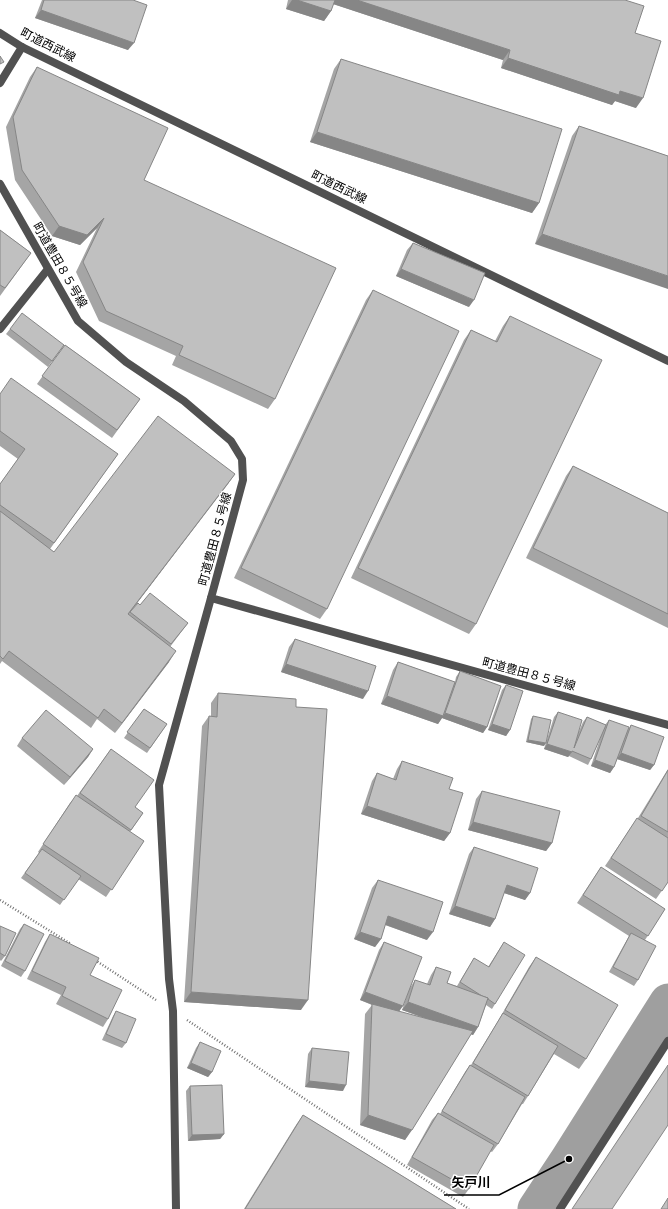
<svg xmlns="http://www.w3.org/2000/svg" width="668" height="1209" font-family="'PT Sans','Noto Sans JP',sans-serif">
  <rect width="100%" height="100%" fill="#fff"/>
  <g fill="none" stroke-linecap="round" stroke-linejoin="round">
    <!-- river -->
    <path stroke="#9f9f9f" stroke-width="37" d="M536 1209 569 1159 668 1002"/>
    <!-- path -->
    <g stroke="#737373" stroke-width="2.5" stroke-dasharray="1 2" stroke-linecap="butt">
      <path d="M0 900 71 944"/>
      <path d="M95 960 156 1000"/>
      <path d="M187 1020 469 1209"/>
    </g>
    <!-- minor -->
    <g stroke="#515151" stroke-width="8">
      <path d="M0 83 22 47"/>
      <path d="M0 184 78 321 126 362 184 401 231 441 242 459 243 480 211 598 668 725"/>
      <path d="M0 329 48 269"/>
      <path d="M176 1209 173 1011 169 979 159 785 211 598"/>
      <path d="M560 1209 668 1041"/>
    </g>
    <!-- tertiary -->
    <path stroke="#515151" stroke-width="8" d="M0 33 22 47 668 361"/>
  </g>
  <!-- wall -->
  <g fill="#a5a5a5" fill-rule="evenodd">
    <path d="M42 0H133L128 50 35 18Z"/>
    <path d="M288 0H625L635 33 636 108 615 101 612 105 501 68 503 60 333 4 331 11 324 21 286 9Z"/>
    <path d="M341 59 539 203 532 213 310 142 334 69Z"/>
    <path d="M37 67 144 180 275 399 268 409 172 365 176 356 99 321 76 272 97 228 80 245 52 236 15 180 6 127 30 77Z"/>
    <path d="M579 126 668 156 535 244 572 136Z"/>
    <path d="M0 230 31 253 0 296Z"/>
    <path d="M413 243 469 307 396 276 407 250Z"/>
    <path d="M373 290 327 609 320 619 234 578 366 300Z"/>
    <path d="M510 316 476 624 469 634 351 578 464 340 471 330 495 341 503 326Z"/>
    <path d="M10 329 64 345 48 367 6 334Z"/>
    <path d="M65 345 140 399 112 438 37 384Z"/>
    <path d="M0 394 118 454 50 549 54 552 235 474 128 615 138 603 140 605 188 623 170 647 169 662 115 733 97 719 91 728 2 661 0 664V484L18 459 0 446Z"/>
    <path d="M573 466 668 513V628L526 558 566 476Z"/>
    <path d="M295 639 363 699 281 672 289 647Z"/>
    <path d="M398 662 455 682 456 677 460 671 487 727 483 733 442 718 438 724 381 704 393 670Z"/>
    <path d="M506 685 510 730 506 736 488 730 502 690Z"/>
    <path d="M218 693 296 707 301 1010 184 1002 202 726 209 716H211V703Z"/>
    <path d="M144 709 167 724 147 753 124 738Z"/>
    <path d="M558 712 577 736 583 722 587 717 605 725 609 720 627 731 631 725 654 765 650 770 617 759 614 767 610 773 591 766 601 736 591 759 588 765 569 756 568 757 544 749 554 717Z"/>
    <path d="M533 716 544 746 526 742 531 719Z"/>
    <path d="M22 738 93 749 88 757 64 785 17 746Z"/>
    <path d="M111 749 135 807 143 813 130 832 144 841 106 897 78 879 60 905 21 878 39 853 38 852 70 803 77 796Z"/>
    <path d="M402 761 449 789 450 833 444 841 361 814 372 781 377 773 393 779 397 769Z"/>
    <path d="M668 769V882L656 899 605 866 632 826 638 818Z"/>
    <path d="M482 791 552 843 546 851 468 830 476 799Z"/>
    <path d="M474 847 530 893 525 900 504 893 495 919 490 927 449 914 469 854Z"/>
    <path d="M601 867 665 909 645 940 638 980 634 986 609 972 629 936 577 903Z"/>
    <path d="M378 880 427 940 385 925 381 939 375 947 354 939 372 888Z"/>
    <path d="M24 924 25 971 21 977 1 966 20 929Z"/>
    <path d="M0 926 5 956 1 961 0 960Z"/>
    <path d="M50 934 90 975 108 1019 103 1027 56 1004 61 995 27 979 45 942Z"/>
    <path d="M384 942 410 988 415 980 427 984 431 975 436 967 447 983 457 986 474 958 488 967 504 942 495 1004 492 1009 486 1005 478 1027 473 1035 471 1034 405 1140 360 1125 365 1014 372 1005 360 1000 379 950ZM409 990 402 1010 429 1020 399 1012Z"/>
    <path d="M536 957 586 1059 579 1069 554 1054 528 1096 523 1104H522L498 1144 492 1152 490 1151 469 1189 463 1197 407 1165 432 1120 438 1113 440 1114 465 1072 470 1065H471L498 1021 529 967Z"/>
    <path d="M116 1011 126 1043 122 1048 102 1040 113 1016Z"/>
    <path d="M200 1042 212 1072 208 1077 187 1068 196 1048Z"/>
    <path d="M312 1048 343 1091 305 1087 308 1054Z"/>
    <path d="M190 1086 224 1134 220 1139 188 1141 186 1091Z"/>
    <path d="M303 1115 456 1209H244L296 1125Z"/>
  </g>
  <!-- shaded-wall -->
  <g fill="#868686">
    <path d="M292 0H297L331 11 324 21 286 9Z"/>
    <path d="M333 0H357L510 50 503 60 330 3Z"/>
    <path d="M41 10 134 43 128 50 35 18Z"/>
    <path d="M508 58 620 91 643 98 636 108 615 101 612 105 501 68Z"/>
    <path d="M317 132 539 203 532 213 310 142Z"/>
    <path d="M104 218 97 228 80 245 52 236 59 226Z"/>
    <path d="M542 234 668 276V289L535 244Z"/>
    <path d="M401 269 474 300 469 307 396 276Z"/>
    <path d="M235 474 228 484 121 624 128 614Z"/>
    <path d="M176 651 169 662 115 733 122 723Z"/>
    <path d="M286 664 368 691 363 699 281 672Z"/>
    <path d="M387 696 443 716 445 713 487 727 483 733 442 718 438 724 381 704Z"/>
    <path d="M492 724 510 730 506 736 488 730Z"/>
    <path d="M528 740 546 743 544 746 526 742Z"/>
    <path d="M547 744 572 752 568 757 544 749Z"/>
    <path d="M93 749 88 757 64 785 70 777Z"/>
    <path d="M621 753 654 765 650 770 617 759Z"/>
    <path d="M595 760 614 767 610 773 591 766Z"/>
    <path d="M367 806 450 833 444 841 361 814Z"/>
    <path d="M473 822 552 843 546 851 468 830Z"/>
    <path d="M507 885 530 893 525 900 501 892Z"/>
    <path d="M455 906 495 919 490 927 449 914Z"/>
    <path d="M388 916 433 932 427 940 383 924Z"/>
    <path d="M360 932 381 939 375 947 354 939Z"/>
    <path d="M191 992 308 1000 301 1010 184 1002Z"/>
    <path d="M365 992 403 1006 397 1014 360 1000Z"/>
    <path d="M408 1002 478 1027 473 1035 402 1010Z"/>
    <path d="M191 1063 212 1072 208 1077 187 1068Z"/>
    <path d="M309 1081 346 1085 343 1091 305 1087Z"/>
    <path d="M368 1115 412 1130 405 1140 360 1125Z"/>
    <path d="M224 1134 220 1139 188 1141 192 1135Z"/>
  </g>
  <!-- building -->
  <g fill="#c0c0c0" stroke="#868686">
    <path d="M44 0H133L147 5 134 43 41 10Z"/>
    <path d="M297 0H335L331 11Z"/>
    <path d="M357 0H625L644 6 635 33 661 41 643 98 620 91 619 95 508 58 510 50Z"/>
    <path d="M0 56 4 62 0 64Z"/>
    <path d="M341 59 562 129 539 203 317 132Z"/>
    <path d="M37 67 168 128 144 180 336 268 275 399 179 355 183 346 106 311 83 262 104 218 87 235 59 226 22 170 13 117Z"/>
    <path d="M579 126 668 156V276L542 234Z"/>
    <path d="M0 230 31 253 5 288 0 285Z"/>
    <path d="M413 243 485 273 474 300 401 269Z"/>
    <path d="M373 290 459 331 327 609 241 568Z"/>
    <path d="M22 313 64 345 52 361 10 329Z"/>
    <path d="M510 316 602 360 476 624 358 568 471 330 497 342Z"/>
    <path d="M65 345 140 399 117 430 42 376Z"/>
    <path d="M11 378 118 454 54 543 0 505V484L25 449 0 431V394Z"/>
    <path d="M158 416 235 474 128 614 176 651 122 723 104 709 98 718 9 651 3 659 0 656V511L54 552Z"/>
    <path d="M573 466 668 513V614L533 548Z"/>
    <path d="M150 593 188 623 171 644 130 612 138 603 140 605Z"/>
    <path d="M295 639 376 666 368 691 286 664Z"/>
    <path d="M398 662 455 682 443 716 387 696Z"/>
    <path d="M460 671 501 686 487 727 445 713Z"/>
    <path d="M506 685 523 691 510 730 492 724Z"/>
    <path d="M218 693 296 699V707L327 709 308 1000 191 992 209 716 217 717Z"/>
    <path d="M144 709 167 724 150 748 127 732Z"/>
    <path d="M46 710 93 749 70 777 22 738Z"/>
    <path d="M558 712 582 720 574 748 587 717 606 725 591 759 572 751V752L547 744Z"/>
    <path d="M533 716 551 720 546 743 528 740Z"/>
    <path d="M609 720 629 727 614 767 595 760Z"/>
    <path d="M631 725 664 737 654 765 621 753Z"/>
    <path d="M111 749 154 780 135 807 143 813 131 830 80 793Z"/>
    <path d="M402 761 453 778 449 789 463 793 450 833 367 806 377 773 396 780Z"/>
    <path d="M668 770V832L641 816Z"/>
    <path d="M482 791 560 811 552 843 473 822Z"/>
    <path d="M76 795 144 841 112 890 43 844Z"/>
    <path d="M637 818 668 838V882L662 891 611 858Z"/>
    <path d="M474 847 538 868 530 893 507 885 495 919 455 906Z"/>
    <path d="M42 849 81 876 64 900 25 873Z"/>
    <path d="M601 867 665 909 648 936 583 895Z"/>
    <path d="M378 880 443 902 433 932 388 916 381 939 360 932Z"/>
    <path d="M24 924 44 934 25 971 5 961Z"/>
    <path d="M0 926 16 933 5 956 0 953Z"/>
    <path d="M631 933 656 946 638 980 613 967Z"/>
    <path d="M50 934 99 958 90 975 122 990 108 1019 62 996 66 987 32 971Z"/>
    <path d="M384 942 422 957 403 1006 365 992Z"/>
    <path d="M504 942 525 955 495 1004 488 999V998L482 996 460 982 474 958 489 967Z"/>
    <path d="M536 957 618 1005 586 1059 505 1010Z"/>
    <path d="M436 967 451 972 447 983 488 998 478 1027 408 1002 415 980 430 985Z"/>
    <path d="M372 1004 473 1031 412 1130 368 1115Z"/>
    <path d="M116 1011 136 1019 126 1043 106 1034Z"/>
    <path d="M503 1013 558 1046 528 1096 473 1063Z"/>
    <path d="M200 1042 221 1051 212 1072 191 1063Z"/>
    <path d="M312 1048 349 1052 346 1085 309 1081Z"/>
    <path d="M470 1065 525 1097 498 1144 442 1111Z"/>
    <path d="M668 1065V1125L612 1209H572Z"/>
    <path d="M222 1085 224 1134 192 1135 190 1086Z"/>
    <path d="M438 1113 494 1145 469 1189 412 1157Z"/>
    <path d="M303 1115 456 1209H245Z"/>
    <path d="M668 1198V1209H661Z"/>
  </g>
  <g text-anchor="middle" stroke-width="3" stroke-linejoin="round" paint-order="stroke">
    <!-- street labels -->
    <g font-size="12" fill="#000" stroke="#fff">
      <text transform="translate(48 45) rotate(27)" y="4">町道西武線</text>
      <text transform="translate(339 187) rotate(26)" y="4">町道西武線</text>
      <text transform="translate(60 265) rotate(60)" y="4">町道豊田８５号線</text>
      <text transform="translate(215 539) rotate(-75)" y="4">町道豊田８５号線</text>
      <text transform="translate(529 674) rotate(15)" y="4">町道豊田８５号線</text>
    </g>
  </g>
  <!-- callouts -->
  <path fill="none" stroke="#000" stroke-width="1.5" d="M569 1159L499 1195H444"/>
  <circle fill="#000" stroke="#fff" stroke-width="1.5" cx="569" cy="1159" r="4"/>
  <g font-size="13" text-anchor="middle" font-weight="bold" fill="#000" stroke="#fff" stroke-width="3" stroke-linejoin="round" paint-order="stroke">
    <text x="471" y="1187">矢戸川</text>
  </g>
</svg>
